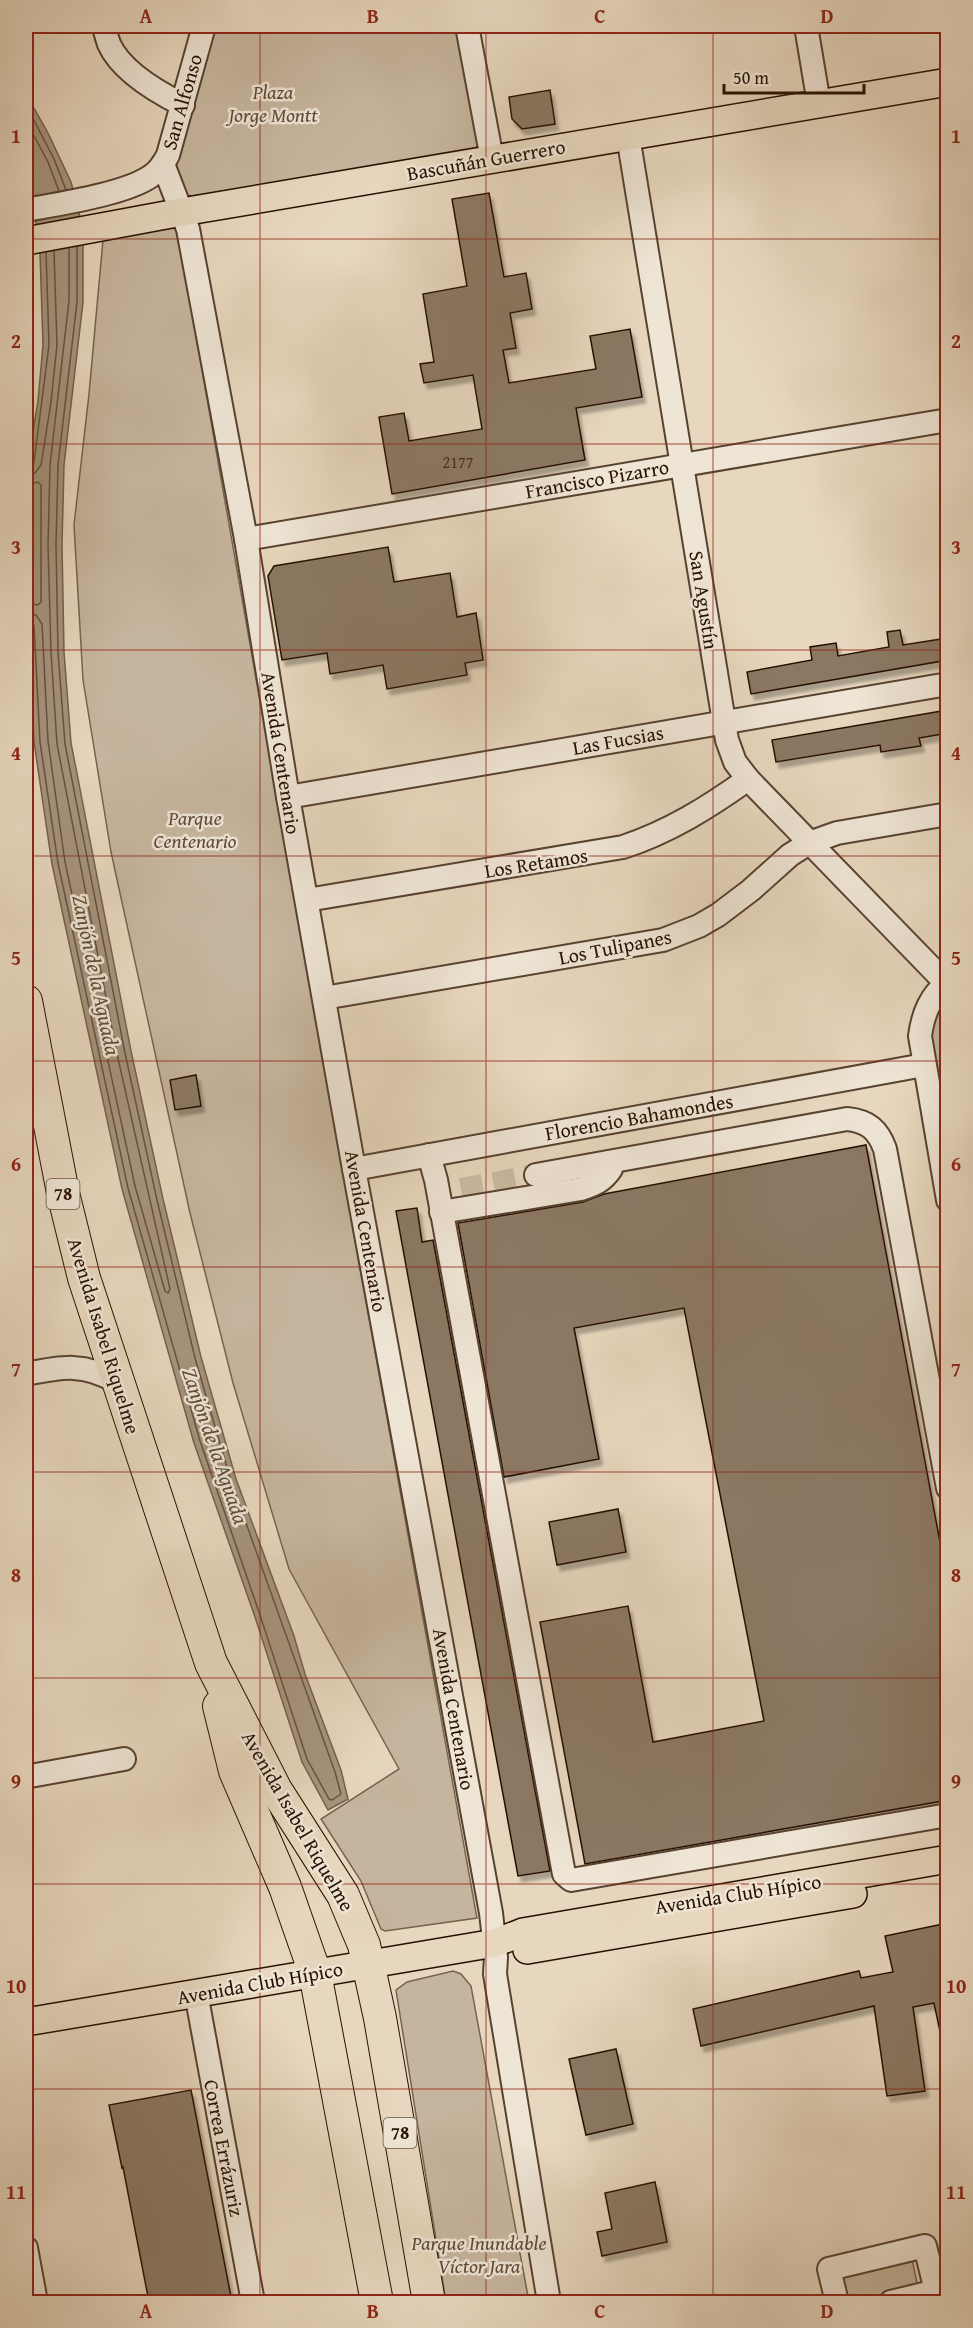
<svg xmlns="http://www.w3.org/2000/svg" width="973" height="2328" font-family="'Gentium Book Plus',serif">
  <defs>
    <filter id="shadow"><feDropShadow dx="3.5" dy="6" stdDeviation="1.5" flood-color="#0004"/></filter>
  </defs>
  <rect width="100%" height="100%" fill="#e7d7be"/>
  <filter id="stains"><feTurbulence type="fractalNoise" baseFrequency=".00333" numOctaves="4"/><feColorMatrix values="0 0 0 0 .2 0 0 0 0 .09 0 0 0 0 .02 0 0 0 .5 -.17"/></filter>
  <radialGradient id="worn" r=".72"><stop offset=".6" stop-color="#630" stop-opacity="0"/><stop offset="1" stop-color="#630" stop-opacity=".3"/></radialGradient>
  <!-- green -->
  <g fill="#c6b59e" stroke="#766350" stroke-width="1.5">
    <path d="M213 26H457L478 142 477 147 470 151 192 196 182 194 176 179 177 162Z"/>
    <path d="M177 227 331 1107 477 1918 385 1931 381 1929 361 1881 321 1819 399 1769 289 1569 233 1383 190 1213 111 852 83 680 74 525 89 394 103 240Z"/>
    <path d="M947 994V1148L929 1031 932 1017Z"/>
    <path d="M453 1971 461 1974 471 1986 529 2302H446L396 1990 407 1982Z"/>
    <path d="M912 2259 921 2302H835L829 2277Z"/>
  </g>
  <!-- water -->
  <path fill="#a6947e" stroke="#73604c" stroke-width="1.5" d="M26 94 48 133 71 182 79 212 83 245V302L64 465 62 545 64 652 71 743 131 1051 163 1199 201 1357 236 1479 294 1636 305 1674 341 1770 348 1799 328 1810 302 1762 255 1617 194 1443 122 1189 52 864 34 742 27 602 26 474 38 401 43 345 40 253 31 186 26 173Z"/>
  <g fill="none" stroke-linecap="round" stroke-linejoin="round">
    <!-- shore -->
    <g stroke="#665240" stroke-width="1.5">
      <path d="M26 105 54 159 66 190"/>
      <path d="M26 121 48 162 59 191"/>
      <path d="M26 468 31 467 34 462 49 345 46 252"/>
      <path d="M26 476 35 473 41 465 51 402 57 345 54 251"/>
      <path d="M26 485 38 482 41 485V602L38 605 26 603"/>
      <path d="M26 612 36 615 42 624 48 741 65 862 135 1186 165 1291 168 1293 170 1289 117 1054 57 744 51 652 48 545 50 465 69 301V248"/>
      <path d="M26 619 32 621 34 626 40 742 58 863 128 1188 200 1441 260 1615 307 1759 329 1799 332 1800 341 1794 335 1772 231 1481 195 1358 157 1200 125 1053 65 744 58 652 56 545 58 465 77 302V247"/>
    </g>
  </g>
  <!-- building -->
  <g fill="#8b7863" stroke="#271101" stroke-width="1.5" filter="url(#shadow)">
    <path d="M550 90 555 124 522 129 512 119 509 97Z"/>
    <path d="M489 193 504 277 526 273 532 309 510 313 516 348 503 350 509 383 596 369 590 336 630 329 642 397 576 408 585 460 392 494 379 417 404 413 409 441 482 429 473 375 424 383 420 364 434 362 423 294 467 286 452 199Z"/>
    <path d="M388 547 394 582 450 573 457 617 476 613 483 660 465 663 467 675 387 689 383 665 330 674 327 653 282 660 268 576 274 566Z"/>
    <path d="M900 630 903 645 948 638V660L751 694 747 672 812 660 810 647 836 643 838 656 889 647 887 632Z"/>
    <path d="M948 710V733L919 738 921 746 881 752 880 745 776 762 772 740Z"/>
    <path d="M196 1075 201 1106 175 1110 170 1080Z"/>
    <path d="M866 1145 948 1585V1800L585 1864 540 1622 628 1606 653 1742 764 1721 684 1308 574 1328 599 1459 504 1477 458 1223 583 1202 604 1194Z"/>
    <path d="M417 1208 422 1242 433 1240 550 1871 518 1876 396 1211Z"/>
    <path d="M618 1509 626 1552 557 1565 549 1522Z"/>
    <path d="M948 1923V2035L941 2036 934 2003 913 2007 925 2091 887 2096 874 2006 701 2046 693 2009 859 1971 861 1978 893 1972 885 1936Z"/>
    <path d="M616 2049 633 2124 586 2135 569 2059Z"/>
    <path d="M191 2090 232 2302H149L123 2167 122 2168 109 2105Z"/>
    <path d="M655 2182 667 2242 602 2256 597 2232 612 2229 605 2193Z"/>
  </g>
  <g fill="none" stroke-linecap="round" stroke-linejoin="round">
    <!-- minor-tunnel -->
    <path stroke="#cab9a2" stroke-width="22" stroke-dasharray="22 11" stroke-linecap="butt" d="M461 1189 536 1175"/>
    <defs>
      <g id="minor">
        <path d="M104 26C105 32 107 38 109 44 121 71 157 92 183 105"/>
        <path d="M467 26 492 159"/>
        <path d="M806 26 819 104"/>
        <path d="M628 136 727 740 735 762 748 779 946 983"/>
        <path d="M163 164 188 229 246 539 288 797 354 1169 491 1913 496 1957 495 1974 549 2302"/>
        <path d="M26 210C58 204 126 194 151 176 159 171 164 163 168 155L204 26"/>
        <path d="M246 539 948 420"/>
        <path d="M288 797 948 684"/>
        <path d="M307 900 623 847C669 832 709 807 748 779"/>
        <path d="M948 982C930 996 923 1014 920 1036L948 1200"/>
        <path d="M324 998 663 940 699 926 718 915 751 890 790 855 809 843 837 833 948 814"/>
        <path d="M429 1155 436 1180 564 1874 571 1880 948 1815"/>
        <path d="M354 1169 924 1065"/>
        <path d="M536 1175 847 1119C868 1121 878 1130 885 1149L948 1488"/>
        <path d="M441 1212 581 1189C594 1185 603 1181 611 1169L610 1162"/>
        <path d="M26 1374C61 1367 84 1362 117 1382"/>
        <path d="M26 1773 30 1776 124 1759"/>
        <path d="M196 1993 253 2302"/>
        <path d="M26 2248 36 2302"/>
        <path d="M837 2302 829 2269 925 2246 936 2291 891 2302"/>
      </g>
      <g id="major">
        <path d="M26 241 182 212 948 82"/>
        <path d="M527 1950 853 1894"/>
        <path d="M26 2022 495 1943 523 1932 948 1859"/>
      </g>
      <g id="highway">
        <path d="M26 1001 63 1193 84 1278 211 1663 276 1790 343 1895 364 1945 380 2018 429 2302"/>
        <path d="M219 1706 235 1771 285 1887 315 1973 377 2302"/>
      </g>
    </defs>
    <!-- minor casing -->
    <use href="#minor" stroke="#574230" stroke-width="26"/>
    <!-- major casing -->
    <use href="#major" stroke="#271101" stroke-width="30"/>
    <!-- highway casing -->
    <use href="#highway" stroke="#271101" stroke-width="34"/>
    <!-- minor -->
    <use href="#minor" stroke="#efe5d5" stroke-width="22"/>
    <!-- major -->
    <use href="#major" stroke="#e7d7be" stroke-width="27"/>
    <!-- highway -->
    <use href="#highway" stroke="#e7d7be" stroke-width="32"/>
  </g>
  <!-- grid -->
  <path fill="none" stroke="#8f2418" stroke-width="1.5" stroke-opacity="0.55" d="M260 26V2302M486 26V2302M713 26V2302M26 239H948M26 444H948M26 650H948M26 856H948M26 1061H948M26 1267H948M26 1472H948M26 1678H948M26 1884H948M26 2089H948"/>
  <g text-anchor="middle" stroke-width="5" stroke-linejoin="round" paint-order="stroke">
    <!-- number labels -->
    <g font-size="16" fill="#402b1a">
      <text x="458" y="468">2177</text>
    </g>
    <!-- shield labels -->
    <g fill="#efe5d5" stroke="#635141" stroke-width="1.5">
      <rect x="46.5" y="1179" width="33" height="30" rx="4.5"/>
      <rect x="383.5" y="2118" width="33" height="30" rx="4.5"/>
    </g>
    <g font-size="18" font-weight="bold" fill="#271101">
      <text x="63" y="1200">78</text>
      <text x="400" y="2139">78</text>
    </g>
    <!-- park labels -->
    <g font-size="20" font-style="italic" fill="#5f4a38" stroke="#efe5d5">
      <text x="273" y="99">Plaza<tspan x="273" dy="23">Jorge Montt</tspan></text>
      <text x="195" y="825">Parque<tspan x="195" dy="23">Centenario</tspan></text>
      <text x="479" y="2250">Parque Inundable<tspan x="479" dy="23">Víctor Jara</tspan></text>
    </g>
    <!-- street labels -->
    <g font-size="20" fill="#271101" stroke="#efe5d5">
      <text transform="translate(182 102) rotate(-74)" y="7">San Alfonso</text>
      <text transform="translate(486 160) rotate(-10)" y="7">Bascuñán Guerrero</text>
      <text transform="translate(597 479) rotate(-10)" y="7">Francisco Pizarro</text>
      <text transform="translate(704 600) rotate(81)" y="7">San Agustín</text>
      <text transform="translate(618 740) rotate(-10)" y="7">Las Fucsias</text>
      <text transform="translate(281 753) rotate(81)" y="7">Avenida Centenario</text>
      <text transform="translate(536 863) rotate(-9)" y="7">Los Retamos</text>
      <text transform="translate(615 947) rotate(-11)" y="7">Los Tulipanes</text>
      <text transform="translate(639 1117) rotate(-10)" y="7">Florencio Bahamondes</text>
      <text transform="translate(366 1231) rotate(80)" y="7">Avenida Centenario</text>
      <text transform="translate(104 1336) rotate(73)" y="7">Avenida Isabel Riquelme</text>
      <text transform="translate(454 1709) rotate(80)" y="7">Avenida Centenario</text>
      <text transform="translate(298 1821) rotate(60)" y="7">Avenida Isabel Riquelme</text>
      <text transform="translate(738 1894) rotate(-9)" y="7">Avenida Club Hípico</text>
      <text transform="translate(260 1983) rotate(-10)" y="7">Avenida Club Hípico</text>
      <text transform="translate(224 2148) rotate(79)" y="7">Correa Errázuriz</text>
    </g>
    <!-- water labels -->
    <g font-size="21" font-style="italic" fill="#604c39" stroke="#efe5d5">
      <text transform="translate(96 975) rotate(78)" y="7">Zanjón de la Aguada</text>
      <text transform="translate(215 1446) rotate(71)" y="7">Zanjón de la Aguada</text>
    </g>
  </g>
  <!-- margin -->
  <rect width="973" height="2328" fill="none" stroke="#e7d7be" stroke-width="66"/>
  <!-- scale -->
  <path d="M724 84v9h140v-9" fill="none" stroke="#271101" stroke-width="3"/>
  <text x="733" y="84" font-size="18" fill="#271101" stroke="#efe5d5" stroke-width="4.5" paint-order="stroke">50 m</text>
  <rect x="33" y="33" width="907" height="2262" fill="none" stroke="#8f2418" stroke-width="2"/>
  <g font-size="20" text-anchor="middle" font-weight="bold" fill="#8f2418">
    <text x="146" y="23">A</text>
    <text x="373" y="23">B</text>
    <text x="600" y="23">C</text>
    <text x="827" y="23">D</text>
    <text x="16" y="143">1</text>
    <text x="956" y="143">1</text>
    <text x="16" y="348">2</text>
    <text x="956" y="348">2</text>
    <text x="16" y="554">3</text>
    <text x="956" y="554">3</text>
    <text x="16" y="760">4</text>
    <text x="956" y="760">4</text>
    <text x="16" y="965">5</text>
    <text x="956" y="965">5</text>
    <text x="16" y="1171">6</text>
    <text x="956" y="1171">6</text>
    <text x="16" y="1376">7</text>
    <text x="956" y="1376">7</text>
    <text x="16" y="1582">8</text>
    <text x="956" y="1582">8</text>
    <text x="16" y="1788">9</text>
    <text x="956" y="1788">9</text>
    <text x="16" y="1993">10</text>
    <text x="956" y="1993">10</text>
    <text x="16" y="2199">11</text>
    <text x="956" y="2199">11</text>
    <text x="146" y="2318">A</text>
    <text x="373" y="2318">B</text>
    <text x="600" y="2318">C</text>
    <text x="827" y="2318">D</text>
  </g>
  <rect width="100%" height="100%" filter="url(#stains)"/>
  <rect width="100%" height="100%" fill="url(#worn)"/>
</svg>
